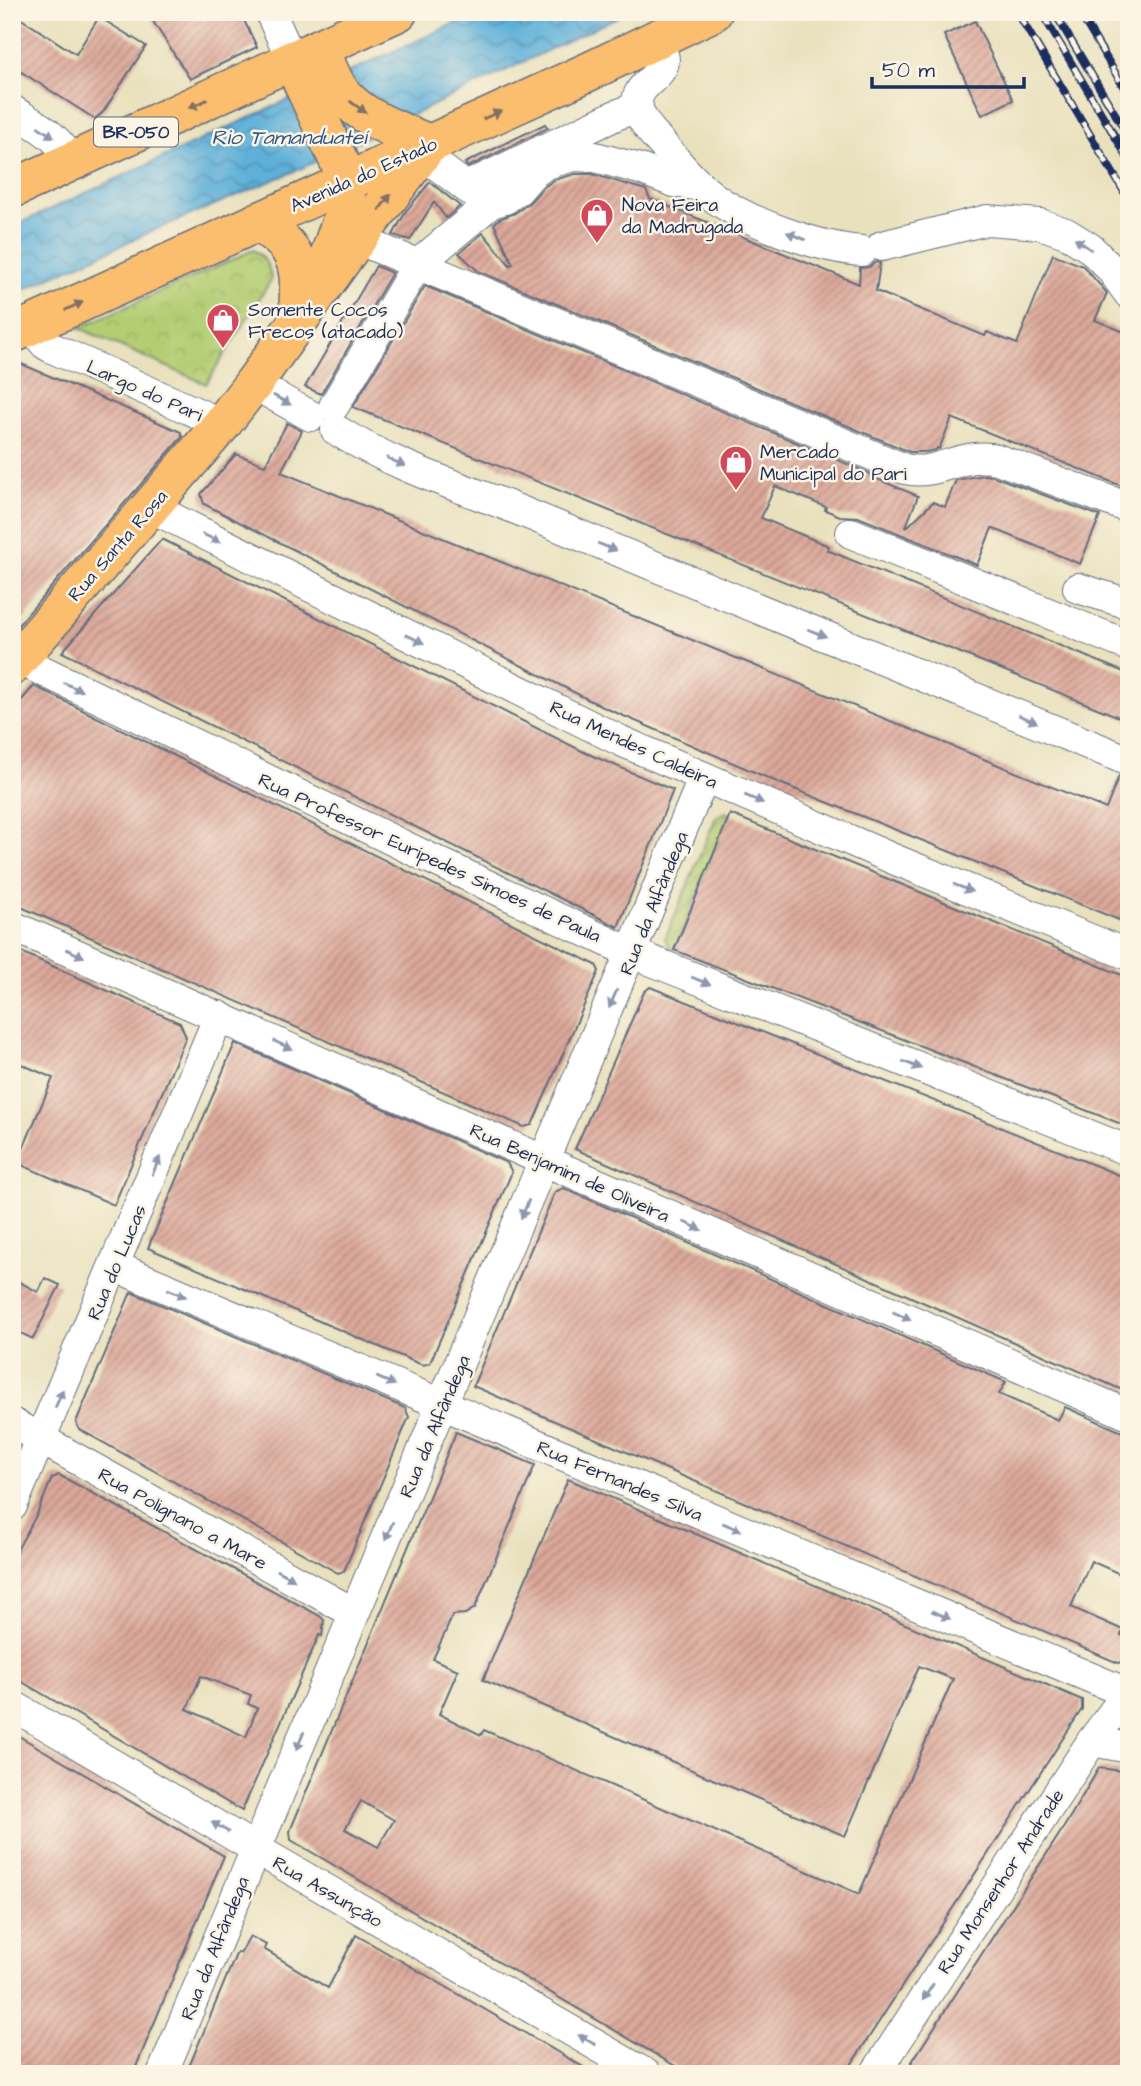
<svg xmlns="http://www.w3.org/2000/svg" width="1141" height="2086" font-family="'Architects Daughter',sans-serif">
  <defs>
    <pattern id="park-crowns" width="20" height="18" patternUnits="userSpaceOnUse" patternTransform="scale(1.75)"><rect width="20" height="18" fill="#b4cd73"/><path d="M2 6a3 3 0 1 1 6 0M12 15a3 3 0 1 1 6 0" fill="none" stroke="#9ab066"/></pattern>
    <pattern id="garden-furrows" width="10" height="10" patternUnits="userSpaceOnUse" patternTransform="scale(1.75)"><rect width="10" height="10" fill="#b4cd73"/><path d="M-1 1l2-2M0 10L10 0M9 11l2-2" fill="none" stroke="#9ab066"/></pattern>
    <pattern id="water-waves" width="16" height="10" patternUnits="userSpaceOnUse" patternTransform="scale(1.75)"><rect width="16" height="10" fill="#5eb0d9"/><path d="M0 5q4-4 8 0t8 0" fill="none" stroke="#4d90b3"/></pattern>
    <pattern id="building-hatch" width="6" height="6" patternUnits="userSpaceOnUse" patternTransform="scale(1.75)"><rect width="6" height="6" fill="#dca89a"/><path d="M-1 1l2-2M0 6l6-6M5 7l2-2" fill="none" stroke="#b28981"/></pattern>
  </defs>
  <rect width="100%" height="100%" fill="#fcf5e5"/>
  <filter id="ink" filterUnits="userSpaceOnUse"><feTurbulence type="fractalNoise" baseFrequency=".0143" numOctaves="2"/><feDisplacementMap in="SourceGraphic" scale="14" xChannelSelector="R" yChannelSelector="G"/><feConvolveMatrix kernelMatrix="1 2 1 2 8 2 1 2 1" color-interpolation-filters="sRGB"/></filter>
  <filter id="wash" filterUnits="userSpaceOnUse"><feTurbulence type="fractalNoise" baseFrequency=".00686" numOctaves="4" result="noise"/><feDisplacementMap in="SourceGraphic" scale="28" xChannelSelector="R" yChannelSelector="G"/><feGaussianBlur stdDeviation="1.57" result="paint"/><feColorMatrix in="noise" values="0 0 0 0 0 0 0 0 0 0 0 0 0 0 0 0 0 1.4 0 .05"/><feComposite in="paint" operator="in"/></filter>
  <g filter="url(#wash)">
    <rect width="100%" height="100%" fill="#e9e1bd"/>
    <!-- park -->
    <path fill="url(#park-crowns)" stroke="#687e68" stroke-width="2" d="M253 250C264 256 271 268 271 280L206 384 79 328Z"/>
    <!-- garden -->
    <path fill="url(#garden-furrows)" stroke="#687e68" stroke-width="2" d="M725 812 730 814 674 950 670 949 665 939 716 817Z"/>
    <!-- water -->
    <path fill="url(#water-waves)" stroke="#3c709c" stroke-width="2" d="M479 12H628L302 168 150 232 12 295V227Z"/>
    <g id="blocks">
      <!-- building -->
      <g fill="url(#building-hatch)" fill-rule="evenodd">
        <path d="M147 12H240L257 47 190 79Z"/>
        <path d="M12 13 76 54 99 17 146 46 103 112 95 119 12 66Z"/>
        <path d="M975 21 1013 100 982 115 944 35Z"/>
        <path d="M545 124 548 128 468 167 466 165 465 163Z"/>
        <path d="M575 174H592L646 190 650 199 859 284 860 268 869 267 876 262 880 263 876 291 985 336 987 332 1017 344 1053 254 1083 266 1107 293 1095 320 1129 334V489L952 418 939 449 937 448 936 450 926 452H910L478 271 459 253 483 233 510 265 513 264 494 224 499 219 515 213 529 203 544 187 554 180Z"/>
        <path d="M430 182 460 206 446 218 434 202 410 240 393 235 406 211Z"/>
        <path d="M376 266 392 273 321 394 305 387Z"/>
        <path d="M425 286 871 474 870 476 918 496 905 529 933 502 945 507 956 480 984 475 993 476 1100 516 1080 564 992 528 977 565 858 517 840 516 825 510 826 507 775 486 761 518 829 546 827 550 1129 674V721L353 407Z"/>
        <path d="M12 360 181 432 182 437 12 632Z"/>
        <path d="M287 423 302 431 281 472 1106 809 1119 776 1129 778V924L782 784 603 707 204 504 201 494 236 454 265 465Z"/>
        <path d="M162 539 586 753 673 790 618 927 62 652Z"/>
        <path d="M34 686 596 965 599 971 532 1125 524 1127 12 903V711Z"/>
        <path d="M730 814 1129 978V1127L674 950Z"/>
        <path d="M12 948 180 1023 186 1037 114 1205 17 1163 53 1078 12 1060Z"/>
        <path d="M650 987 1129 1179V1393L575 1149 644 992Z"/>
        <path d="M235 1043 507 1163 512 1172 430 1363 423 1365 415 1362 148 1248Z"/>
        <path d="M563 1188 1006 1382 999 1394 1058 1420 1065 1407 1129 1435V1578L1091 1561 1071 1607 1123 1630 1121 1635 1129 1639V1656L1125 1661 1118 1663 473 1386 555 1192Z"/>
        <path d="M12 1278 38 1292 45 1278 60 1285 33 1339 12 1329Z"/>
        <path d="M131 1292 405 1408 409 1417 344 1571 338 1573 79 1429 76 1422Z"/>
        <path d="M456 1432 535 1465 475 1608 465 1614 453 1615 433 1659 458 1670 439 1714 481 1735 484 1730 859 1894 953 1679 919 1666 845 1836 483 1680 568 1479 1082 1700V1709L847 2071 836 2064 829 2074H689L291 1840 290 1831ZM361 1801 394 1820 378 1847 345 1829Z"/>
        <path d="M59 1475 320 1616 324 1620 322 1636 319 1635 242 1811 12 1676V1559L37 1514 52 1478ZM201 1676 251 1695 248 1704 257 1708 246 1737 187 1709Z"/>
        <path d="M12 1732 224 1856 133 2074H12Z"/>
        <path d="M1099 1768 1129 1772V2074H904L1064 1827Z"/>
        <path d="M356 1935 431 1978 595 2074H186L237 1952 240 1953 250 1936 266 1945 264 1949 328 1988Z"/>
      </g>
    </g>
  </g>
  <g filter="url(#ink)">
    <use href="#blocks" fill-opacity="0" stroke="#636d7f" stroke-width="2"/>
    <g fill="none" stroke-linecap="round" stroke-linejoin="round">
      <defs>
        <g id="minor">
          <path d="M270 12 292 60"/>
          <path d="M657 40C660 46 664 53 664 60 663 78 635 84 637 105 640 120 653 134 663 145 678 163 693 181 712 196 746 222 819 248 862 251"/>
          <path d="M12 110C35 125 60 136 71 162"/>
          <path d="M422 154 466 187 491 203 505 199 519 189 532 174 546 164 573 156 595 157 640 169 674 182 701 186"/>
          <path d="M466 187 616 115 638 107"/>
          <path d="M357 239 905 469C938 477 961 451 997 459L1129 508"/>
          <path d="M882 246 987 220 1040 224 1066 233 1090 248 1111 269 1129 294"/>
          <path d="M31 326 45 344 52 348 222 424"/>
          <path d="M253 384 311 416"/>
          <path d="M334 406 417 265 491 203"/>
          <path d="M336 430C389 463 448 483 506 505L1129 761"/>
          <path d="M150 507 621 741 891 858 1129 955"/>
          <path d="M851 533 1129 646"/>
          <path d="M1078 588 1129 604"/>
          <path d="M12 656 423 855 632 953 1129 1151"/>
          <path d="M12 926 545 1161 1129 1415"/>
          <path d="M114 1266 1127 1693"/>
          <path d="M12 1423 354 1613"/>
          <path d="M12 1506 219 1016"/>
          <path d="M12 1705 275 1860 646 2074"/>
          <path d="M1092 1741 1129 1748"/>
          <path d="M162 2074 704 777"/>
          <path d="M875 2074 1092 1741 1129 1691"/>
        </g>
        <g id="major">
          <path d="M292 60 348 181 343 216 327 262"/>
          <path d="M12 666 222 424 253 384 357 239 429 144"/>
        </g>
        <g id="highway">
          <path d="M320 48C327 64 332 83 344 96 365 120 401 131 429 144"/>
          <path d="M12 189 398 12"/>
          <path d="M257 222C285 239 300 253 299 289 299 299 298 306 300 316"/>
          <path d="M12 334 588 72 713 12"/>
        </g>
      </defs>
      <!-- minor casing -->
      <use href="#minor" stroke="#636d7f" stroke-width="32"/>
      <!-- major casing -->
      <use href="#major" stroke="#636d7f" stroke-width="41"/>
      <!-- highway casing -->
      <use href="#highway" stroke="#636d7f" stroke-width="41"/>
      <!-- minor -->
      <use href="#minor" stroke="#fff" stroke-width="30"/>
      <!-- major -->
      <use href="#major" stroke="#fbbd6e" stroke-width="38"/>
      <!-- highway -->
      <use href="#highway" stroke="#fbbd6e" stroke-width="38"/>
      <defs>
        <g id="rail">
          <path d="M1017 12 1129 200"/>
          <path d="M1041 12 1129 160"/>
          <path d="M1054 12 1129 137"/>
          <path d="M1079 12 1129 96"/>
        </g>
      </defs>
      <!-- rail casing -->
      <use href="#rail" stroke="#1b2f5e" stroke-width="8"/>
      <!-- rail -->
      <use href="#rail" stroke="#fcf5e5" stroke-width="5" stroke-dasharray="16" stroke-linecap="butt"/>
    </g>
    <!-- one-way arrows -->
    <defs><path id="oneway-solid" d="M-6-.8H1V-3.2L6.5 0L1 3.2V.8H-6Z" transform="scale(1.75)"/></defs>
    <g fill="#806f65">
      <use href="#oneway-solid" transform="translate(198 104) rotate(155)"/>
      <use href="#oneway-solid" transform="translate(358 107) rotate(36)"/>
      <use href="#oneway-solid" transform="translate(492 115) rotate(-24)"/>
      <use href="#oneway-solid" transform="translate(385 202) rotate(-53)"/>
      <use href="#oneway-solid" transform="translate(74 306) rotate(-25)"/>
    </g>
    <g fill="#8d97ae">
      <use href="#oneway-solid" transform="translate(46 132) rotate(34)"/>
      <use href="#oneway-solid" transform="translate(796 236) rotate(-158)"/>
      <use href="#oneway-solid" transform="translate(1083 244) rotate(-145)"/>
      <use href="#oneway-solid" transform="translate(282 400) rotate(29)"/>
      <use href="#oneway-solid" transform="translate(396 462) rotate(25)"/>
      <use href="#oneway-solid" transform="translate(211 538) rotate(26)"/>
      <use href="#oneway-solid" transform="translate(607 547) rotate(22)"/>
      <use href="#oneway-solid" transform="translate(817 633) rotate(22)"/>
      <use href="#oneway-solid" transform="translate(415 639) rotate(26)"/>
      <use href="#oneway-solid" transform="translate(73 687) rotate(26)"/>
      <use href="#oneway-solid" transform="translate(1028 719) rotate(22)"/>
      <use href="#oneway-solid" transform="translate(754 799) rotate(23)"/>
      <use href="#oneway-solid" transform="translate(963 888) rotate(22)"/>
      <use href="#oneway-solid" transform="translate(75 953) rotate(24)"/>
      <use href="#oneway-solid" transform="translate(701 981) rotate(22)"/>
      <use href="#oneway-solid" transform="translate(613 999) rotate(113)"/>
      <use href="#oneway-solid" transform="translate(283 1045) rotate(24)"/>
      <use href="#oneway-solid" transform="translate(912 1065) rotate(22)"/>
      <use href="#oneway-solid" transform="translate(156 1166) rotate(-67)"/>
      <use href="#oneway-solid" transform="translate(525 1209) rotate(113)"/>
      <use href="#oneway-solid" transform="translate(693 1226) rotate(24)"/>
      <use href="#oneway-solid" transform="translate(177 1293) rotate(23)"/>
      <use href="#oneway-solid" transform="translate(902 1316) rotate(24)"/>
      <use href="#oneway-solid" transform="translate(386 1381) rotate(23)"/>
      <use href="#oneway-solid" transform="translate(59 1399) rotate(-67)"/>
      <use href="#oneway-solid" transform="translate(732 1527) rotate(23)"/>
      <use href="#oneway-solid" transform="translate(389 1531) rotate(113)"/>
      <use href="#oneway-solid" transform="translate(286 1575) rotate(29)"/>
      <use href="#oneway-solid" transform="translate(941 1615) rotate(23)"/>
      <use href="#oneway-solid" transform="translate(300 1741) rotate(113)"/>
      <use href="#oneway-solid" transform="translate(220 1827) rotate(-150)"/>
      <use href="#oneway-solid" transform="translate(928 1992) rotate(123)"/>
      <use href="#oneway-solid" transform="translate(587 2040) rotate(-150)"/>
    </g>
  </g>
  <!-- icons -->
  <defs>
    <symbol id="shop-pin" viewBox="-11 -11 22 30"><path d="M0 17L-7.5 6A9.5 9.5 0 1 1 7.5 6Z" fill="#d1495b" stroke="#fcf5e5"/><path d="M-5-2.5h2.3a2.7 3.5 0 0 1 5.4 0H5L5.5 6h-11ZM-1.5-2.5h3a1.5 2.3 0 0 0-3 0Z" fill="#fff"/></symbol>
  </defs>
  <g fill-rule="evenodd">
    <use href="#shop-pin" x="578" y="196" width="38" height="52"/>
    <use href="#shop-pin" x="204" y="301" width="38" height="52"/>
    <use href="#shop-pin" x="717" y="443" width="38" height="52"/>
  </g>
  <g text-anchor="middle" stroke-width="5" stroke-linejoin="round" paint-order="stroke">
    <!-- shield labels -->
    <rect fill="#fcf5e5" stroke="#5e6a86" stroke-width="2" x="94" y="117.5" width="84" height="29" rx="5"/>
    <g font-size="18" font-weight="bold" fill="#1b2f5e">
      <text x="136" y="138">BR-050</text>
    </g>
    <!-- street labels -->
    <g font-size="19" fill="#1b2f5e" stroke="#fcf5e5">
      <text transform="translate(363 174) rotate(-24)" y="7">Avenida do Estado</text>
      <text transform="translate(145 390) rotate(24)" y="7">Largo do Pari</text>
      <text transform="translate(117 545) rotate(-49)" y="7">Rua Santa Rosa</text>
      <text transform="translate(634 744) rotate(25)" y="7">Rua Mendes Caldeira</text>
      <text transform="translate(430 857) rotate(25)" y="7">Rua Professor Eurípedes Simoes de Paula</text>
      <text transform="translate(653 903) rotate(-68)" y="7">Rua da Alfândega</text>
      <text transform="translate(570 1172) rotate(24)" y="7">Rua Benjamim de Oliveira</text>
      <text transform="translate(116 1262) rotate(-67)" y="7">Rua do Lucas</text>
      <text transform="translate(434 1426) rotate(-67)" y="7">Rua da Alfândega</text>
      <text transform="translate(620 1480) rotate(23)" y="7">Rua Fernandes Silva</text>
      <text transform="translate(183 1518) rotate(29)" y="7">Rua Polignano a Mare</text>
      <text transform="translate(1000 1881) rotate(-57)" y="7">Rua Monsenhor Andrade</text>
      <text transform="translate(328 1891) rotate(30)" y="7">Rua Assunção</text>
      <text transform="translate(214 1948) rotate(-68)" y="7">Rua da Alfândega</text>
    </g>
    <!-- poi labels -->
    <g font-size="19" fill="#1b2f5e" stroke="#fcf5e5" text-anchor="start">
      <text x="622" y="211">Nova Feira<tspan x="622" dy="22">da Madrugada</tspan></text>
      <text x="248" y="316">Somente Cocos<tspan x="248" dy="22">Frecos (atacado)</tspan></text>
      <text x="760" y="458">Mercado<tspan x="760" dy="22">Municipal do Pari</tspan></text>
    </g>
    <!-- water labels -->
    <g font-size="21" font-style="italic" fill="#2f5683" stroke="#fcf5e5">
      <text x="289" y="144">Rio Tamanduateí</text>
    </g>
  </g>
  <!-- margin -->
  <rect width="1141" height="2086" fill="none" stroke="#fcf5e5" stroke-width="42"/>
  <!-- scale -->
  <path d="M872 77v10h152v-10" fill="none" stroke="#1b2f5e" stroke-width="3.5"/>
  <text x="882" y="77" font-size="21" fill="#1b2f5e" stroke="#fcf5e5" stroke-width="5" paint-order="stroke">50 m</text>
</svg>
